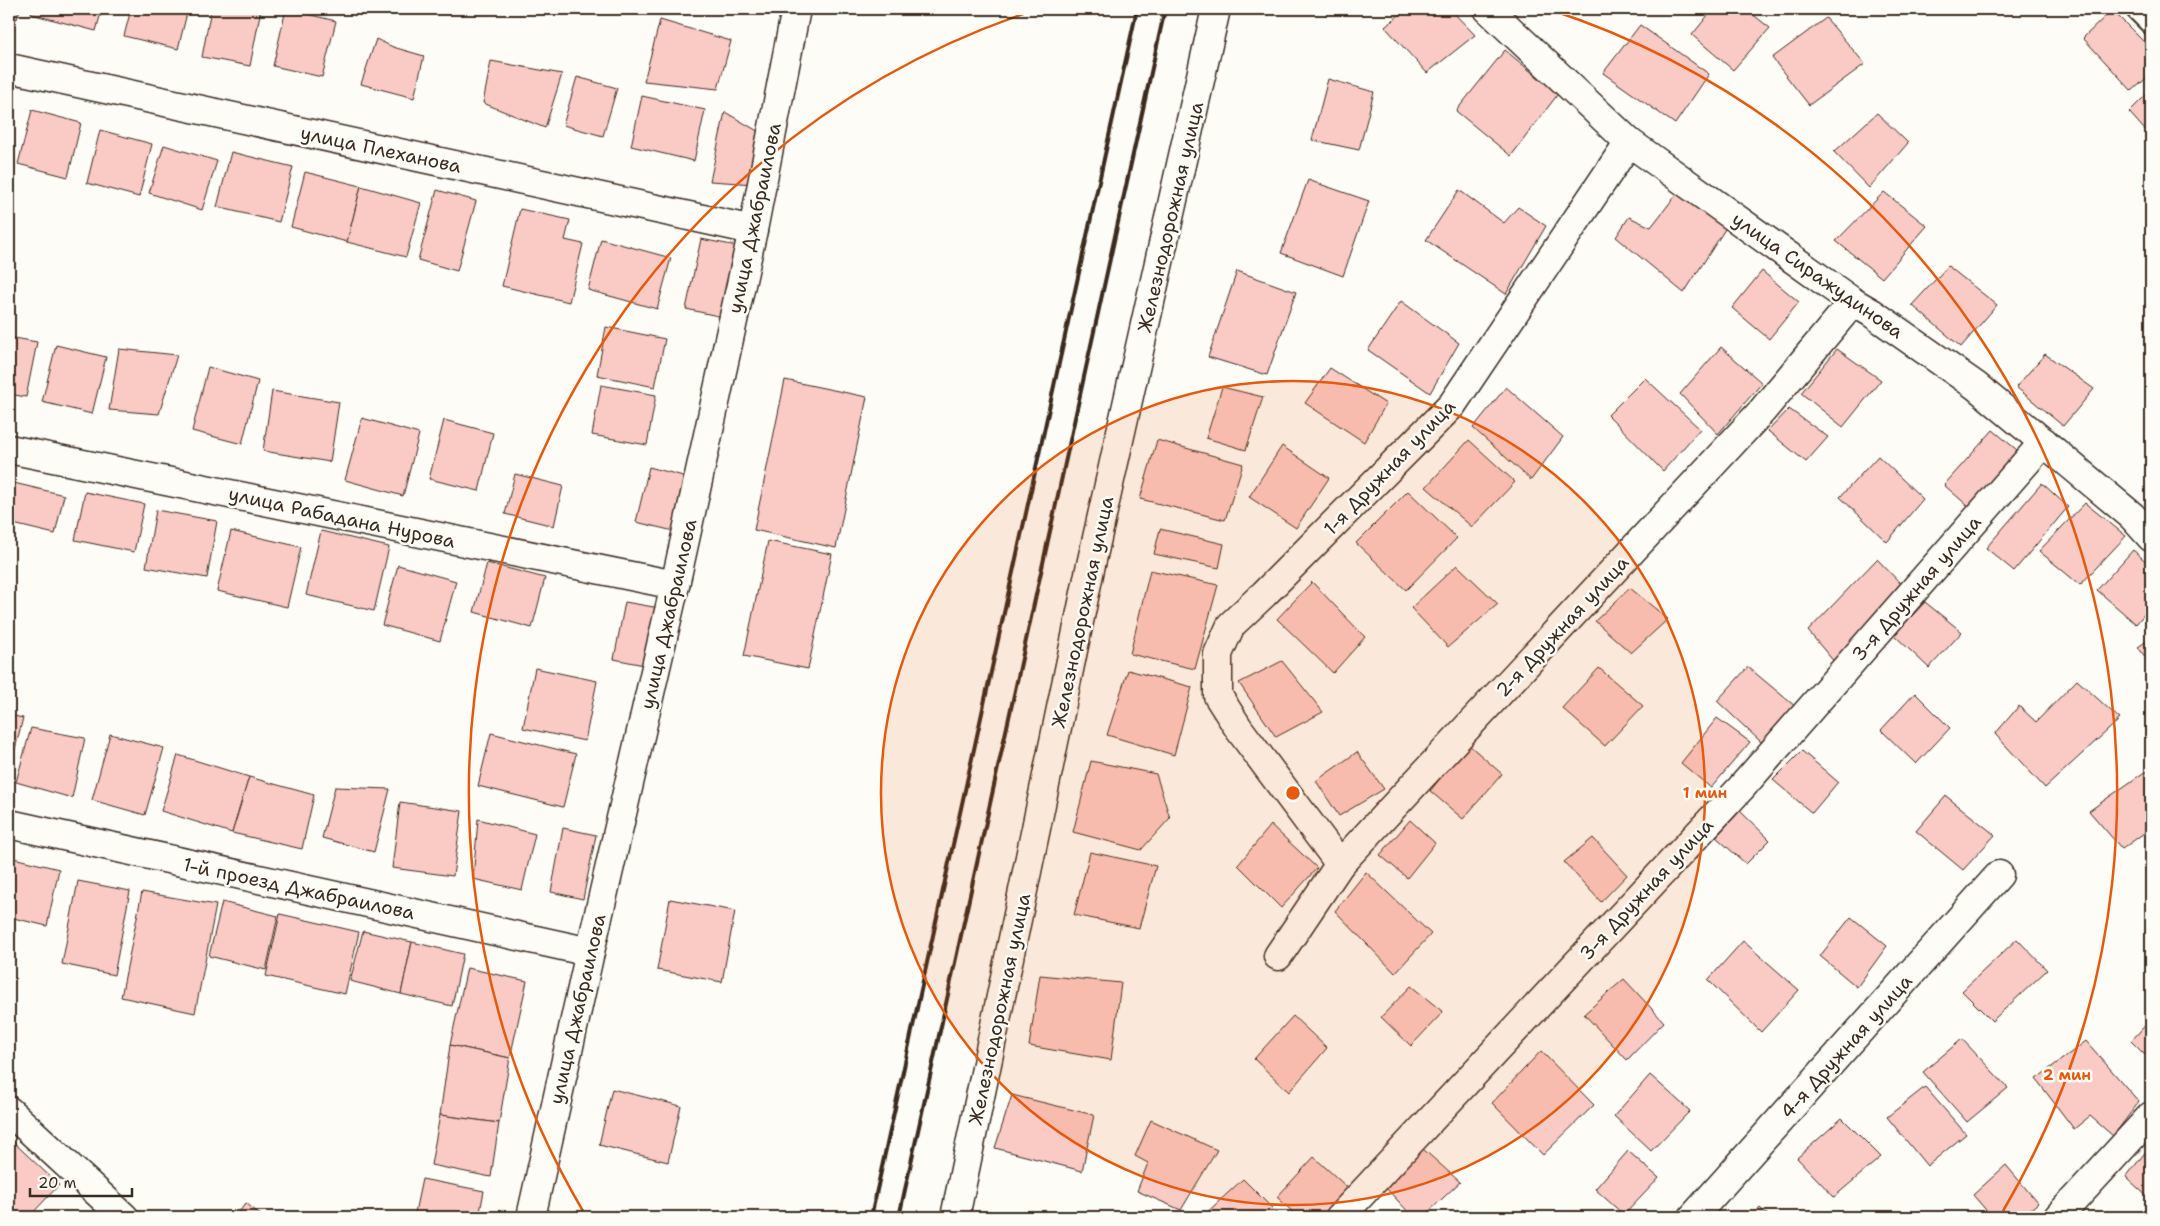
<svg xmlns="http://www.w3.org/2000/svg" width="2160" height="1226" font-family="'Shantell Sans',sans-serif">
  <rect width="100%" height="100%" fill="#fdfcf7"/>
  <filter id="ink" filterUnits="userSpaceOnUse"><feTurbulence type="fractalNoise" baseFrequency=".02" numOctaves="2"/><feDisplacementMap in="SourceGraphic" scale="10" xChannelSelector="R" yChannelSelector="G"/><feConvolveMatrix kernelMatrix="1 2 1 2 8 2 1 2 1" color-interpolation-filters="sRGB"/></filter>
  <g filter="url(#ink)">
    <!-- building -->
    <g fill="#facac4" stroke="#3b2a1e">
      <path d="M9 9H20L17 19 9 17Z"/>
      <path d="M32 9H102L96 31 31 14Z"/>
      <path d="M131 9H188L178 49 124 36Z"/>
      <path d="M211 9H261L250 66 202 57Z"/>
      <path d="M286 9 336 21 322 77 273 66Z"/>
      <path d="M1406 9H1450L1475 35 1427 73 1385 27Z"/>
      <path d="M1713 9H1746L1770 28 1733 70 1692 35Z"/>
      <path d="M2112 10 2151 49V74L2132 91 2083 38Z"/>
      <path d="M1826 18 1865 64 1809 105 1772 58Z"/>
      <path d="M660 20 731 41 718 89 644 81Z"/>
      <path d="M1640 25 1709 74 1675 124 1603 73Z"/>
      <path d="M376 39 393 47 424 56 414 98 361 84Z"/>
      <path d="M1505 50 1558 94 1511 156 1456 111Z"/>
      <path d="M491 61 562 74 545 128 483 103Z"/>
      <path d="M577 77 617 88 603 136 563 125Z"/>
      <path d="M1328 79 1374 92 1359 150 1312 140Z"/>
      <path d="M2151 90V137L2129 112Z"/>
      <path d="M642 96 705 110 694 161 631 146Z"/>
      <path d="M32 110 81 123 68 177 18 164Z"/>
      <path d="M725 112 761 133 755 184 710 181Z"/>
      <path d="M1877 113 1908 143 1869 188 1834 152Z"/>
      <path d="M100 130 152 144 139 197 87 183Z"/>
      <path d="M164 145 217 161 202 210 149 193Z"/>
      <path d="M231 152 293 167 279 222 217 207Z"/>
      <path d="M305 172 361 186 347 242 291 227Z"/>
      <path d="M1308 180 1369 201 1343 276 1281 253Z"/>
      <path d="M361 186 421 203 406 257 347 242Z"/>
      <path d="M437 190 476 201 457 271 418 260Z"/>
      <path d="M1459 190 1504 223 1518 207 1546 226 1506 294 1426 240Z"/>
      <path d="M1679 191 1727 226 1684 293 1616 237 1629 217 1651 227Z"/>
      <path d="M1884 192 1927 226 1882 278 1836 241Z"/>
      <path d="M520 209 570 220 565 240 583 244 569 302 502 286Z"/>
      <path d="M601 239 671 258 657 309 588 290Z"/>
      <path d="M701 239 742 247 727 318 686 309Z"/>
      <path d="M1948 266 1997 305 1961 347 1912 305Z"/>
      <path d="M1237 271 1296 292 1267 375 1208 357Z"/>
      <path d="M1762 271 1799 302 1769 339 1732 308Z"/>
      <path d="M1401 301 1459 343 1430 393 1368 350Z"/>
      <path d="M606 327 665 339 655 387 597 375Z"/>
      <path d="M9 337 37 342 26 397 9 394Z"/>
      <path d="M56 345 106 357 92 414 42 402Z"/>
      <path d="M1721 347 1762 383 1718 434 1680 394Z"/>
      <path d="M119 349 177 355 159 414 109 410Z"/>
      <path d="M1837 349 1881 380 1843 427 1801 393Z"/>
      <path d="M2045 354 2094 389 2063 426 2016 387Z"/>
      <path d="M208 367 258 381 242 444 192 431Z"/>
      <path d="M1330 368 1386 404 1364 442 1305 403Z"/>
      <path d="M1645 378 1700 429 1663 471 1608 415Z"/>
      <path d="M785 380 867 397 836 548 754 530Z"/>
      <path d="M601 385 656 395 647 445 592 435Z"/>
      <path d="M1222 387 1263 397 1246 450 1206 438Z"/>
      <path d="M1506 387 1563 437 1531 480 1473 428Z"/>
      <path d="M272 391 339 402 330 462 263 451Z"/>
      <path d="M1789 409 1828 437 1806 462 1768 431Z"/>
      <path d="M362 418 419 434 403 496 345 480Z"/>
      <path d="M444 420 493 433 479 491 429 479Z"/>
      <path d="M1993 430 2023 455 1976 513 1944 485Z"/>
      <path d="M1157 440 1243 464 1225 520 1140 499Z"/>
      <path d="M1469 440 1515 482 1472 527 1426 487Z"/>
      <path d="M1282 446 1329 478 1296 528 1249 497Z"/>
      <path d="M1878 456 1923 499 1887 542 1840 497Z"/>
      <path d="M649 467 691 478 678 532 636 522Z"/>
      <path d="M515 474 563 486 554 526 505 514Z"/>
      <path d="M14 483 64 495 55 534 9 523V503Z"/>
      <path d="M2042 483 2068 507 2014 571 1986 548Z"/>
      <path d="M1408 491 1457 538 1406 590 1356 543Z"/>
      <path d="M85 492 144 504 134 552 75 540Z"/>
      <path d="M2085 503 2126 536 2080 585 2039 551Z"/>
      <path d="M156 510 217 521 207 578 146 567Z"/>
      <path d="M1160 529 1224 544 1219 568 1154 554Z"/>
      <path d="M231 531 301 547 287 607 217 591Z"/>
      <path d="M321 531 389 547 374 611 306 595Z"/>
      <path d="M768 541 832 554 808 669 744 656Z"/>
      <path d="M2133 550 2151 566V606L2136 624 2097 590Z"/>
      <path d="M1877 559 1904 587 1836 664 1808 631Z"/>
      <path d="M487 563 545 578 532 628 474 612Z"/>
      <path d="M398 565 456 581 440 641 382 625Z"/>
      <path d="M1457 565 1498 604 1448 647 1411 608Z"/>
      <path d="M1150 570 1218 585 1195 669 1130 654Z"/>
      <path d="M1312 582 1365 637 1333 673 1277 619Z"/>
      <path d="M1630 588 1668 619 1631 653 1595 621Z"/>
      <path d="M625 602 665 609 654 667 614 659Z"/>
      <path d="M1925 602 1962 632 1929 668 1894 635Z"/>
      <path d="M2151 638V665L2138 647Z"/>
      <path d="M1282 661 1323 712 1276 737 1239 683Z"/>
      <path d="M1748 667 1796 707 1761 742 1717 701Z"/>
      <path d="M535 668 597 681 585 741 523 728Z"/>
      <path d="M1599 668 1643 706 1605 746 1562 708Z"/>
      <path d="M1128 670 1192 687 1174 755 1107 735Z"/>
      <path d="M2077 680 2120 719 2045 788 1995 734 2019 706 2036 722Z"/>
      <path d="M1915 693 1950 728 1916 764 1881 730Z"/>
      <path d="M9 715 23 718 9 772Z"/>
      <path d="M1717 718 1750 742 1711 788 1681 763Z"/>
      <path d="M31 728 85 738 72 798 16 782Z"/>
      <path d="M491 733 576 754 563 807 478 786Z"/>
      <path d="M110 734 164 748 145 815 92 800Z"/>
      <path d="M1468 744 1502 774 1463 819 1430 791Z"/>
      <path d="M1802 751 1838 782 1812 813 1773 780Z"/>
      <path d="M1357 752 1384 789 1339 816 1316 781Z"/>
      <path d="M178 755 249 777 232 833 161 811Z"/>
      <path d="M1091 761 1156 774 1170 818 1141 850 1073 832Z"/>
      <path d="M2146 771 2151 778V828L2122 849 2089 811Z"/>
      <path d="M249 777 314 795 302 849 232 833Z"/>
      <path d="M335 787 390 789 374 852 322 838Z"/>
      <path d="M1946 796 1995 835 1963 870 1916 831Z"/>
      <path d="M400 802 462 811 453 876 392 868Z"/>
      <path d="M1740 811 1770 840 1746 864 1716 837Z"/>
      <path d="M478 819 535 834 522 890 473 879Z"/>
      <path d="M1410 820 1435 843 1407 878 1380 855Z"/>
      <path d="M1271 825 1317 868 1281 908 1238 865Z"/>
      <path d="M563 828 596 835 583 899 551 892Z"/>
      <path d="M1593 838 1627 875 1601 902 1564 862Z"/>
      <path d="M1090 852 1156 866 1139 928 1074 915Z"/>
      <path d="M9 857 59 869 47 926 9 917Z"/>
      <path d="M1366 872 1431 934 1395 973 1335 911Z"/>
      <path d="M78 881 130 891 114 975 62 964Z"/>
      <path d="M142 892 216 905 195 1013 121 997Z"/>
      <path d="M670 899 735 911 722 982 657 970Z"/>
      <path d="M222 902 278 916 266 970 209 956Z"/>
      <path d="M280 914 359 932 345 994 266 976Z"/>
      <path d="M1851 917 1887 946 1857 987 1820 956Z"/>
      <path d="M363 931 412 942 401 994 350 981Z"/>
      <path d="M2017 939 2047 970 1992 1021 1962 991Z"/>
      <path d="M1743 941 1799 990 1761 1032 1708 980Z"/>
      <path d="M412 942 463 954 452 1006 401 994Z"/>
      <path d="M467 968 527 981 510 1058 450 1045Z"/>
      <path d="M1040 975 1121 983 1111 1060 1029 1046Z"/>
      <path d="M1624 979 1664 1022 1627 1060 1584 1014Z"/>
      <path d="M1411 986 1443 1012 1411 1046 1381 1017Z"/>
      <path d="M1293 1016 1327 1048 1289 1092 1254 1059Z"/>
      <path d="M2151 1019V1061L2131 1041Z"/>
      <path d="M1962 1039 2008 1088 1967 1122 1923 1072Z"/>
      <path d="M2086 1041 2139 1102 2113 1136 2090 1116 2074 1129 2036 1079Z"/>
      <path d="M450 1045 510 1058 499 1123 440 1115Z"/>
      <path d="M1541 1051 1594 1105 1543 1155 1492 1103Z"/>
      <path d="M1650 1075 1690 1111 1651 1151 1614 1116Z"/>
      <path d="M1925 1087 1966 1134 1927 1166 1887 1117Z"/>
      <path d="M612 1089 681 1106 668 1162 599 1145Z"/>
      <path d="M1012 1095 1094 1115 1082 1171 995 1148Z"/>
      <path d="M440 1115 499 1123 491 1177 431 1165Z"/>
      <path d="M1842 1118 1881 1157 1834 1197 1797 1158Z"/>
      <path d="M1151 1120 1217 1150 1181 1210 1137 1191 1148 1163 1135 1156Z"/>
      <path d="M9 1138 59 1185 29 1217H22L9 1205Z"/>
      <path d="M2151 1145V1200L2126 1177Z"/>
      <path d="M1423 1149 1460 1182 1423 1217H1413L1385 1187Z"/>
      <path d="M1628 1151 1659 1178 1624 1215 1595 1189Z"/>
      <path d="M1314 1157 1349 1189 1322 1217H1298L1277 1197Z"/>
      <path d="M2006 1165 2038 1203 2021 1217H1992L1973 1195Z"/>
      <path d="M422 1179 484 1191 479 1217H414Z"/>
      <path d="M1243 1179 1281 1217H1202Z"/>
      <path d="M246 1203 263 1217H235Z"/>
      <path d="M1760 1208 1770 1217H1751Z"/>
    </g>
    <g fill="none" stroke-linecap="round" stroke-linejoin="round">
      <defs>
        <path id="service" d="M2136 9 2151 24"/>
        <g id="minor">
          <path d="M1488 9 1629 142 1853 302 1872 313 1976 386 2132 516 2151 537"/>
          <path d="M9 68 753 230"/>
          <path d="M9 449 675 585"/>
          <path d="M9 824 590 952"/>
          <path d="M1340 864 1239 729 1218 696V654L1231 625 1264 594 1452 405 1629 142"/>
          <path d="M1278 956 1340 864 1762 411 1853 302"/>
          <path d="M9 1111 124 1217"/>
          <path d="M1340 1217 1741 788 2044 442"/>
          <path d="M1693 1217 1999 875"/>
          <path d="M2058 1217 2151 1116"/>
        </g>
        <g id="tertiary">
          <path d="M531 1217 590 952 675 585 753 230 796 9"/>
          <path d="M955 1217 1090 569 1216 9"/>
        </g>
      </defs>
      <!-- service casing -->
      <use href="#service" stroke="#3b2a1e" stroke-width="24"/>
      <!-- minor casing -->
      <use href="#minor" stroke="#3b2a1e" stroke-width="31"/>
      <!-- tertiary casing -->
      <use href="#tertiary" stroke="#3b2a1e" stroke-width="31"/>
      <!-- service -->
      <use href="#service" stroke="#fdfcf7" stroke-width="20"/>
      <!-- minor -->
      <use href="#minor" stroke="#fdfcf7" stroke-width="28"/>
      <!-- tertiary -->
      <use href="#tertiary" stroke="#fdfcf7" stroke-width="28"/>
      <!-- rail -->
      <g stroke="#3b2a1e" stroke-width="4">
        <path d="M871 1217 1137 9"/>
        <path d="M899 1217 1165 9"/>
      </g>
    </g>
  </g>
  <!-- distance rings -->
  <circle cx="1293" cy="793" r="412" fill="#e8590c" fill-opacity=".12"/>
  <g fill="none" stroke="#e8590c" stroke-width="2.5">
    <circle cx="1293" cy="793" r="412"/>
    <path d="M583 1211A824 824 0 0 1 1038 9M1548 9A824 824 0 0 1 2003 1211"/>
  </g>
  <g text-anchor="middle" stroke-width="5" stroke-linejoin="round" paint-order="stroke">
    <!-- street labels -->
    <g font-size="19" fill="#3b2a1e" stroke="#fdfcf7">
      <text transform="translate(381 149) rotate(12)" y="7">улица Плеханова</text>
      <text transform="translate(1170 217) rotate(-77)" y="7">Железнодорожная улица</text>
      <text transform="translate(754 218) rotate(-78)" y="7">улица Джабраилова</text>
      <text transform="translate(1818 275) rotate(35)" y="7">улица Сиражудинова</text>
      <text transform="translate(1389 467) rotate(-46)" y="7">1-я Дружная улица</text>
      <text transform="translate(342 517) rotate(12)" y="7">улица Рабадана Нурова</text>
      <text transform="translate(1916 588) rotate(-49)" y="7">3-я Дружная улица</text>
      <text transform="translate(1082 612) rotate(-78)" y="7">Железнодорожная улица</text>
      <text transform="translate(668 614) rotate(-77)" y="7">улица Джабраилова</text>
      <text transform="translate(1562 626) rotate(-47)" y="7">2-я Дружная улица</text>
      <text transform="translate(299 888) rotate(12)" y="7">1-й проезд Джабраилова</text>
      <text transform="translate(1646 889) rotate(-47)" y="7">3-я Дружная улица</text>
      <text transform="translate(577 1009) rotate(-77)" y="7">улица Джабраилова</text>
      <text transform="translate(999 1009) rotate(-78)" y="7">Железнодорожная улица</text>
      <text transform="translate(1846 1046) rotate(-48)" y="7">4-я Дружная улица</text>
    </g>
  </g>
  <circle cx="1293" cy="793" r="8" fill="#e8590c" stroke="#fdfcf7" stroke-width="2.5"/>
  <g font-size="15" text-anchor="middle" font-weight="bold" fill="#e8590c" stroke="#fdfcf7" stroke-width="5" stroke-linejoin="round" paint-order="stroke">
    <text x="1705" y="798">1 мин</text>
    <text x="2067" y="1080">2 мин</text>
  </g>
  <!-- margin -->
  <rect width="2160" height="1226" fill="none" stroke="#fdfcf7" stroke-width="30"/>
  <rect x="15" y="15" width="2130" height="1196" fill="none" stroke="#3b2a1e" stroke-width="2" filter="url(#ink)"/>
  <!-- scale -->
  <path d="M30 1188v8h102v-8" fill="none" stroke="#3b2a1e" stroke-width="2.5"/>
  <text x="38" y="1188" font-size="15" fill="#3b2a1e" stroke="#fdfcf7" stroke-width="4" paint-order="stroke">20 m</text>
</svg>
